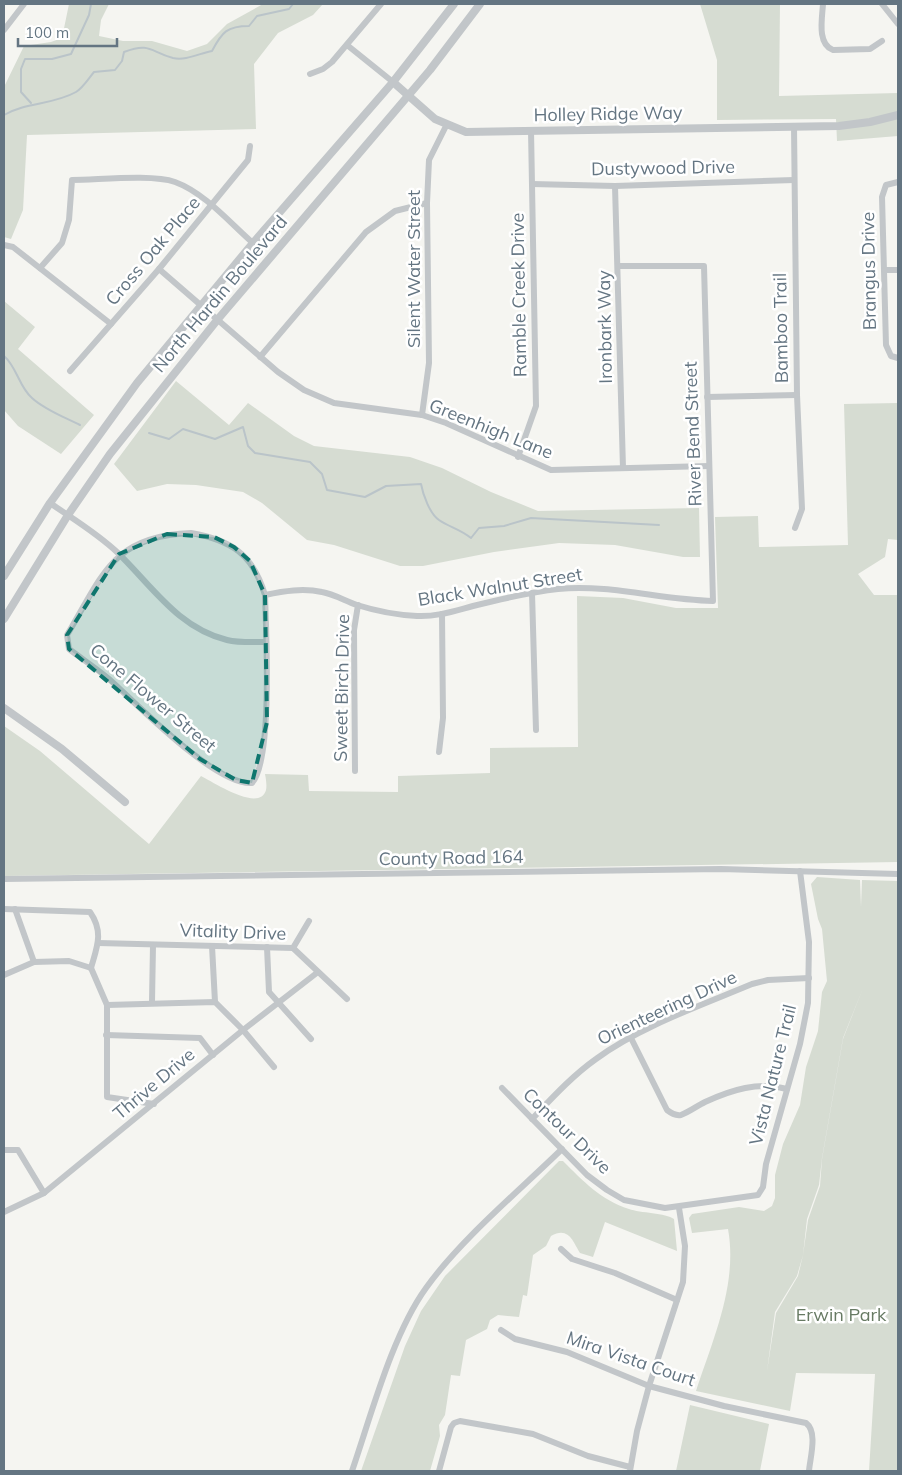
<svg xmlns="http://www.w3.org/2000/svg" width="902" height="1475" font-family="Mulish,sans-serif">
  <rect width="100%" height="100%" fill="#f5f5f1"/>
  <!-- green -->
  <g fill="#d6dcd2" fill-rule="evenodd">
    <path d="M69 4H109L101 20 99 36 123 41H152L187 51 207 44 227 24 263 4H323L313 15 278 33 254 64 256 129 27 135 23 210 11 239 4 237V87L24 46 51 42 62 38Z"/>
    <path d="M700 4H780L779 96 898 93V136L837 141 836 119 717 120V60Z"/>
    <path d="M4 301 35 327 18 349 94 415 61 454 18 426 4 410Z"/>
    <path d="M176 381 229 425 248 403 294 436 314 446 410 457 442 468 491 492 538 511 699 508 700 557H683L615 545 559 543 494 552 423 566H400L334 545 307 540 262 503 243 492 196 485 167 484 137 491 114 464Z"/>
    <path d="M898 403V540L888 539 885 557 858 574 874 595H898V862L4 876V726L40 751 149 844 201 776C213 782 260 813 266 790 267 786 266 779 265 774L308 775 309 791 398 792V776L490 773V748L578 747 577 596 623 598 676 608H718L715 517 758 516 759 547 848 545 844 404Z"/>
    <path d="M817 877 860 880 861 907 862 880 898 881V1471H869L875 1374 796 1373 790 1411 696 1391C713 1339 738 1284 728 1229L692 1233 689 1218 692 1214 739 1207 764 1211 772 1206 775 1198V1175L783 1144 800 1105 806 1067 818 1031 822 992 827 981 822 929 818 919 811 884ZM863 988 843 1039 822 1159 820 1186 808 1220 803 1255 798 1276 776 1313 767 1371 775 1312 797 1276 803 1255 807 1219 819 1185 822 1158 843 1038Z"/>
    <path d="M559 1161H563C583 1181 601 1200 629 1209 640 1213 666 1213 674 1219L677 1251 605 1222 593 1257 580 1253C573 1242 569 1226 551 1236L546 1246 533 1255 527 1296 523 1295 519 1317 498 1315 490 1320 487 1329 466 1340 460 1376 451 1375 445 1415 439 1425 440 1436 430 1471H361L405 1346 421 1311 445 1276Z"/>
    <path d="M690 1405 769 1424 760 1471H676Z"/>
  </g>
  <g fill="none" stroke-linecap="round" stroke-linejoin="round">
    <!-- stream -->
    <g stroke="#bac4c9" stroke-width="2">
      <path d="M31 103 21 92V69L25 59H52L71 54 89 15 91 4"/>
      <path d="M4 115C26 102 53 105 76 92 83 88 89 78 94 72L115 70 122 61 124 52C151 42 150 52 173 58 186 61 200 53 212 51 222 32 227 26 249 26L257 16 289 9 293 4"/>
      <path d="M4 356C17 367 19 387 32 398 45 410 64 417 80 425"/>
      <path d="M149 433 169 439 183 429 215 439 243 427 248 446 255 453 310 462 322 474 327 490 365 497 386 486 421 484C423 495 430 514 439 520 449 527 460 529 471 538L479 528 504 526 531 518 659 525"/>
    </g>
    <!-- minor -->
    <g stroke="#c2c6c9" stroke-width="6">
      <path d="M823 4C822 19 817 44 833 50L870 49 882 41"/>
      <path d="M882 4 898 24"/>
      <path d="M4 30 24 4"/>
      <path d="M347 45 393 82"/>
      <path d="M310 74 323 69 332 62 381 4"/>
      <path d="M794 126 797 395 802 509 795 528"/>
      <path d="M898 182 886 185 882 197 886 345 891 356 898 358"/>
      <path d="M532 184 615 186 794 180"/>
      <path d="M615 186 623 468"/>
      <path d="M4 245 13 247 111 324"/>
      <path d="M40 268 62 243 69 220 72 180C98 180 152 174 175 182 205 193 230 223 253 243"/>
      <path d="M159 269 278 372 304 390 334 403 422 415 446 423 551 470 709 466"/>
      <path d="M885 270H898"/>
      <path d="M260 357 366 232 395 211 427 203"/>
      <path d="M70 371 159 269 248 160 250 146"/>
      <path d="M707 397 797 395"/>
      <path d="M422 415 429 363 427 203 429 160 446 126"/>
      <path d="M518 457 536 406 531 130"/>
      <path d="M50 503C73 519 97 533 118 553 152 586 178 628 227 640 239 643 253 642 266 642"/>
      <path d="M191 533C231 540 253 554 265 595 266 630 273 760 252 783 216 786 137 704 109 679 96 668 82 659 69 649L67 635C103 575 112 536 191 533Z"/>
      <path d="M532 593 536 730"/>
      <path d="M265 595C284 591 303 588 322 592 334 594 345 601 357 605 376 611 397 615 417 616 436 617 454 611 473 606 501 599 529 592 558 589 611 584 661 600 713 601L704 266H618"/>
      <path d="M439 752 443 718 442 614"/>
      <path d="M355 771 354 630 358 605"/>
      <path d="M4 879 721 869 898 874"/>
      <path d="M4 909 90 912C104 932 97 947 91 968"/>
      <path d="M15 909 34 962"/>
      <path d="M98 943 293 948 347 999"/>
      <path d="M212 946 215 1002"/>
      <path d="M267 947 269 992 311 1039"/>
      <path d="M293 948 309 921"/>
      <path d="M91 968 107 1005V1097L154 1104"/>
      <path d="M4 975 34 962 69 961 91 968"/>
      <path d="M152 1002 153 945"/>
      <path d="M107 1005 215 1002 243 1030 274 1067"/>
      <path d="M106 1035 200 1038 213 1055"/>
      <path d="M631 1038 667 1110C671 1113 675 1116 681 1115 689 1112 697 1106 705 1102 731 1090 759 1081 787 1089"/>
      <path d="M502 1088 587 1175 607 1190 624 1200 665 1208 758 1195 763 1187 766 1164 800 1044 808 1003 809 942 800 871"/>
      <path d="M532 1119C552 1098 572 1076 596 1059 639 1027 702 1005 752 984L768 980 809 978"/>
      <path d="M4 1150H18L44 1193"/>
      <path d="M4 1212 44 1193 243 1030 318 972"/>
      <path d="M561 1249 572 1259 615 1273 677 1300"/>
      <path d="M501 1330 515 1339 567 1352 649 1386 724 1406 806 1423C818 1432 810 1458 809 1471"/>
      <path d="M352 1471C371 1416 392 1335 426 1288 461 1239 518 1192 562 1149"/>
      <path d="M439 1471 451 1427 454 1423 460 1421 533 1434 588 1456 630 1467"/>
      <path d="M630 1471 637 1431 649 1386 683 1282 685 1246 679 1208"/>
    </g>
    <!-- tertiary -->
    <g stroke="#c2c6c9" stroke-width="8">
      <path d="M393 82 435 119 466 132 839 126 870 122 898 115"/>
      <path d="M4 576 50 503 137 383 253 243 393 82 454 4"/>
      <path d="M4 619 68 515 110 454 218 319 430 70 480 4"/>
      <path d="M4 708 62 749 125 802"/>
    </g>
  </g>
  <!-- marked area -->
  <path fill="#0f766e" fill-opacity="0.2" stroke="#0f766e" stroke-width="4" stroke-dasharray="10 6" stroke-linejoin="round" d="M167 534 214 537 234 547 250 561 265 595 267 722 252 783 236 780 200 759 69 649 67 635 119 554Z"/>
  <g text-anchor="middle" stroke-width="5" stroke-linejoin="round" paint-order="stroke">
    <!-- street labels -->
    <g font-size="18" fill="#647582" stroke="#fff">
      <text transform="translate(608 114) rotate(-1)" y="6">Holley Ridge Way</text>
      <text transform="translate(663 168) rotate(-1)" y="6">Dustywood Drive</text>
      <text transform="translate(153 251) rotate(-50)" y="6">Cross Oak Place</text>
      <text transform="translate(414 269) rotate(-90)" y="6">Silent Water Street</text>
      <text transform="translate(869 271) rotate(-91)" y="6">Brangus Drive</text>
      <text transform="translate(220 294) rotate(-50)" y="6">North Hardin Boulevard</text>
      <text transform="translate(519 295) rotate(-91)" y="6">Ramble Creek Drive</text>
      <text transform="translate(605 327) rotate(-91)" y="6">Ironbark Way</text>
      <text transform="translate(781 328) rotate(-91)" y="6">Bamboo Trail</text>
      <text transform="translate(491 429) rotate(22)" y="6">Greenhigh Lane</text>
      <text transform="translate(693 434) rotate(-92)" y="6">River Bend Street</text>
      <text transform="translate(500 587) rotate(-9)" y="6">Black Walnut Street</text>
      <text transform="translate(342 688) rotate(-89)" y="6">Sweet Birch Drive</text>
      <text transform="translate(153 698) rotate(40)" y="6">Cone Flower Street</text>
      <text transform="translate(451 858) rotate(-1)" y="6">County Road 164</text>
      <text transform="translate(233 932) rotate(2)" y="6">Vitality Drive</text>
      <text transform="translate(667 1008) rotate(-25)" y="6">Orienteering Drive</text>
      <text transform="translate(773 1075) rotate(-76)" y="6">Vista Nature Trail</text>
      <text transform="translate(154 1084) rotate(-40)" y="6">Thrive Drive</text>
      <text transform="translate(567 1131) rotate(44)" y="6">Contour Drive</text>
      <text transform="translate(631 1359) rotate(19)" y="6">Mira Vista Court</text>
    </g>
    <!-- park labels -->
    <g font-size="18" fill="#677a63" stroke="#fff">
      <text x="841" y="1321">Erwin Park</text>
    </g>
  </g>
  <!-- border -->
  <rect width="902" height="1475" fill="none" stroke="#647582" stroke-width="10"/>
  <!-- scale -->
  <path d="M18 38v8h99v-8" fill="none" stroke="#647582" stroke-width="2.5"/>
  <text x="25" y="38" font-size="15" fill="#647582" stroke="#ffffff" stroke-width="4" paint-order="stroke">100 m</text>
</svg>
